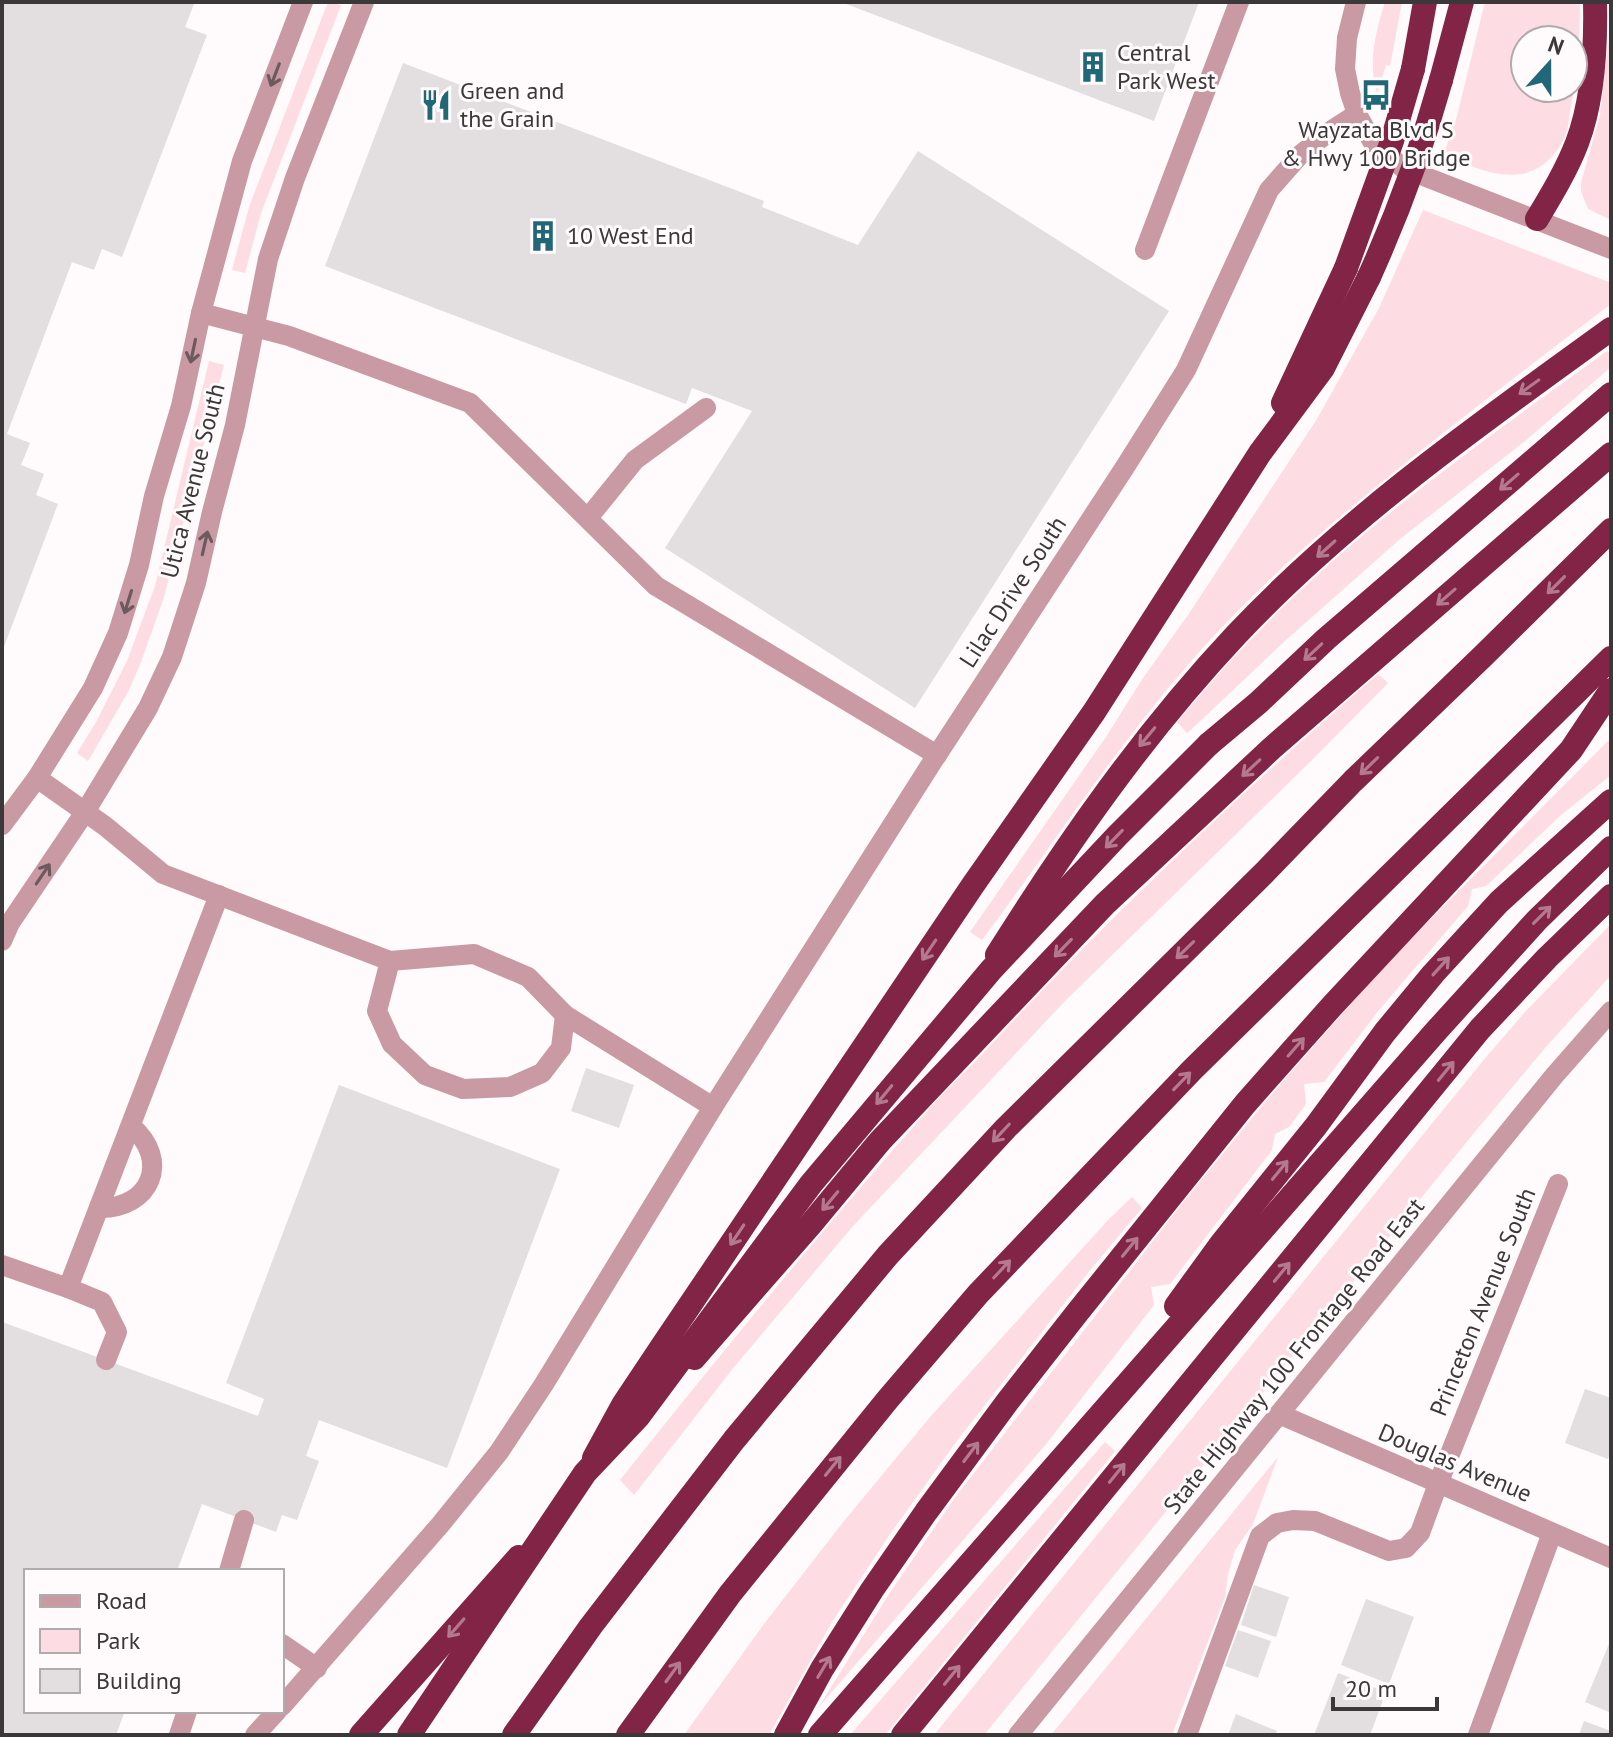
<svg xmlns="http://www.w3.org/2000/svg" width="1613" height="1737" font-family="'PT Sans',sans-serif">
  <rect width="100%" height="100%" fill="#fffafb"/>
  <!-- green -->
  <g fill="#fedce3" fill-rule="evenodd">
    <path d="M328 2 341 5 261 213 245 273 232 270 249 207Z"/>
    <path d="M1385 2H1402L1390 66 1386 65 1377 94C1368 60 1375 35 1385 2Z"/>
    <path d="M1485 2H1580C1580 37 1577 72 1571 106 1569 116 1569 127 1565 136 1558 154 1540 172 1520 174 1493 178 1469 165 1444 154L1457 116ZM1525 40H1573V88H1525Z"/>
    <path d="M1609 2H1611V220L1588 209 1581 191V183L1600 115 1609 38Z"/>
    <path d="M1423 210 1611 283V304C1553 348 1495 392 1438 437 1352 505 1265 576 1192 660 1115 748 1052 846 982 940L970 932 1106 737 1143 678 1188 615 1317 419 1379 308Z"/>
    <path d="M1607 351 1611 354V367L1525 441 1400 539 1286 640 1197 724 1187 733 1177 722C1223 667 1272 615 1325 568 1412 490 1512 420 1607 351Z"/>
    <path d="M209 361 224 365 164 597 141 662 128 692 88 761 77 753 95 724 127 661 155 586Z"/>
    <path d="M1378 674 1388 683 1312 760 1065 1001 853 1226 734 1367 634 1495 620 1480C721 1354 822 1229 930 1108 947 1088 967 1071 985 1051 1108 918 1240 793 1378 674Z"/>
    <path d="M1611 738V775L1561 815 1486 886 1472 889 1468 906 1379 1010 1324 1082 1304 1084 1306 1104 1289 1127 1275 1134 1272 1150 1170 1284 1151 1287 1154 1305 1046 1444 818 1708 889 1594 954 1499 1180 1206 1271 1095 1385 965Z"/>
    <path d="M1611 924V975L1545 1048 1478 1128 984 1735H934L1487 1056 1525 1012Z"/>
    <path d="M1132 1197 1142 1208 1091 1269 959 1438 890 1534 832 1622 769 1735H684L764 1624 844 1521 931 1416 1108 1220Z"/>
    <path d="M1105 1442 1115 1451 885 1735H850Z"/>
    <path d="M1278 1457 1253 1524 1235 1550 1228 1574 1225 1597 1172 1735H1051Z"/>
  </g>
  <!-- building -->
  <g fill="#e3dedf">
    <path d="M2 2H188L194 4 185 27 207 35 122 257 102 249 94 270 72 262 7 434 30 443 21 465 44 474 36 495 58 504 2 652Z"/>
    <path d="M841 2H1199L1154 121Z"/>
    <path d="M403 63 764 201 762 207 858 245 918 151 1169 311 915 708 665 548 752 411 692 388 686 404 325 266Z"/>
    <path d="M586 1068 634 1085 619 1128 571 1111Z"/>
    <path d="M339 1085 560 1169 447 1468 319 1420 306 1456 319 1461 297 1520 282 1515 276 1532 202 1504 177 1571H26V1711H125L116 1735H2V1322L258 1416 264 1399 226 1383Z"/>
    <path d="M1585 1389 1611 1398V1450L1608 1459 1565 1443Z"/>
    <path d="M1254 1585 1289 1597 1276 1637 1241 1625Z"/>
    <path d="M1366 1599 1414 1617 1389 1684 1341 1665Z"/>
    <path d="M1238 1630 1271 1641 1258 1678 1225 1666Z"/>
    <path d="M1611 1639V1713L1585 1702Z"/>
    <path d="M1338 1673 1386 1692 1370 1735H1314Z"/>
    <path d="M1236 1714 1277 1731 1275 1735H1228Z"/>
    <path d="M1584 1721 1611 1731V1735H1579Z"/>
  </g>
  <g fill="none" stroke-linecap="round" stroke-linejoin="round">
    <!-- service -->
    <g stroke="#c999a4" stroke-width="20">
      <path d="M1145 250 1239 2"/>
      <path d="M201 313 289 336 470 403 656 586 937 755"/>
      <path d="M588 518 635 460 706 408"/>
      <path d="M37 778 105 826 163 874 390 961 474 954 528 977 565 1015 561 1048 542 1073 510 1087 463 1089 425 1075 392 1044 377 1011 390 961"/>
      <path d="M99 1208C151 1209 171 1160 131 1126"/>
      <path d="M2 1265 68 1288 219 895"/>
      <path d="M68 1288 102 1302 117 1332 106 1360"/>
      <path d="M229 1571 244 1520"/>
      <path d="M282 1644 317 1668"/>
      <path d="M282 1706 440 1525 499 1452 544 1384 713 1107 565 1015"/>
      <path d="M179 1735 187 1711"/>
      <path d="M255 1735 277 1711"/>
      <path d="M1187 1735 1260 1536 1277 1523 1293 1520 1315 1521 1389 1551 1406 1548 1420 1533 1438 1484"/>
    </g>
    <!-- minor -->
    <g stroke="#c999a4" stroke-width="20">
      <path d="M713 1107 933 761 1125 467 1186 370 1269 190 1299 156 1326 134 1357 114"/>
      <path d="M1279 1414 1611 1558"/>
      <path d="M1438 1484 1558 1184"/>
      <path d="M1478 1735 1552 1533"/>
    </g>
    <!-- tertiary -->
    <g stroke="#c999a4" stroke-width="20">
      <path d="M1356 2 1347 38 1345 69 1350 93 1357 114 1372 141 1403 168 1611 249"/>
      <path d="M2 825 37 778 93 688 118 633 139 565 154 496 181 406 201 313 242 161 303 2"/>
      <path d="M2 941 10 923 85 812 148 708 172 657 196 583 212 512 235 425 268 259 295 178 364 2"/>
      <path d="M1018 1735 1554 1076 1611 1011"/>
    </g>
    <!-- motorway -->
    <g stroke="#812445" stroke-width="24">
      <path d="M1413 69 1425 2"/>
      <path d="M1441 80 1462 2"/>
      <path d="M1537 219C1552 194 1567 169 1577 143 1593 101 1596 46 1595 2"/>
      <path d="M1283 403 1346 268"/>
      <path d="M1209 744 1258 703 1326 639 1611 394"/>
      <path d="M997 955C1068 842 1144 733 1236 635 1347 517 1481 423 1611 329"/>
      <path d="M1176 1306 1221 1244 1316 1126 1385 1032 1433 974 1499 902 1611 801"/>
      <path d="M694 1358 811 1224 880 1141 1105 904 1272 748 1611 454"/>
      <path d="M594 1458 623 1405 663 1345 973 885 1094 712 1260 453 1323 368 1369 277"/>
      <path d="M361 1735 519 1557"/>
      <path d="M514 1735 591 1626 734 1440 888 1255 1006 1128 1265 872 1353 781 1482 657 1611 530"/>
      <path d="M628 1735 730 1594 888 1399 978 1294 1192 1070 1611 658"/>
      <path d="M786 1735 822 1669 872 1590 926 1512 1008 1401 1077 1313 1245 1104 1291 1052 1332 1006 1571 750 1611 690"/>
      <path d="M820 1735 1437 1030 1537 920 1611 848"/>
      <path d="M903 1735 1480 1029 1547 958 1611 896"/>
    </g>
    <!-- motorway-bridge -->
    <g stroke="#812445" stroke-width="24">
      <path d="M1346 268 1392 141 1413 69"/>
      <path d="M1369 277C1398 213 1422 148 1441 80"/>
      <path d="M409 1735 585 1473 638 1417 811 1184 991 970 1117 836 1209 744"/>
    </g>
  </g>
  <!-- one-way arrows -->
  <defs><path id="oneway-shaft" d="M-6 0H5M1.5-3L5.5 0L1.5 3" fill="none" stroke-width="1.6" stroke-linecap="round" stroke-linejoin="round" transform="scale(2)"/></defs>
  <g stroke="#6c5a5e">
    <use href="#oneway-shaft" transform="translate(275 75) rotate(111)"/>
    <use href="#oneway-shaft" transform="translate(193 351) rotate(102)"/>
    <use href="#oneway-shaft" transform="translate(205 543) rotate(-77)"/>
    <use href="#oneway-shaft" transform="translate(128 602) rotate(107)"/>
    <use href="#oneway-shaft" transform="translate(43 874) rotate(-56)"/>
  </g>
  <g stroke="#b37a8e">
    <use href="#oneway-shaft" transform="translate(1529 387) rotate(144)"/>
    <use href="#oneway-shaft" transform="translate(1509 482) rotate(139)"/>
    <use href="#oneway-shaft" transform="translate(1326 549) rotate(138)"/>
    <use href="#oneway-shaft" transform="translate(1556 585) rotate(135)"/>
    <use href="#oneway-shaft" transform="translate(1446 597) rotate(139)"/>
    <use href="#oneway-shaft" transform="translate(1313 652) rotate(137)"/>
    <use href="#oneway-shaft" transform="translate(1147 737) rotate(130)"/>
    <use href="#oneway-shaft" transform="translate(1369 766) rotate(136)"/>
    <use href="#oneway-shaft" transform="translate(1251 768) rotate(137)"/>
    <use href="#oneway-shaft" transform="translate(1114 839) rotate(134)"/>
    <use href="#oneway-shaft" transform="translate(1542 915) rotate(-45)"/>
    <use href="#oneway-shaft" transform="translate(1063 948) rotate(134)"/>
    <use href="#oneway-shaft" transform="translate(929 950) rotate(124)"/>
    <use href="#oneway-shaft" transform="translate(1185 950) rotate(136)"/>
    <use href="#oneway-shaft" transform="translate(1441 966) rotate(-48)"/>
    <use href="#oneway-shaft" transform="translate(1296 1047) rotate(-49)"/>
    <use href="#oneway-shaft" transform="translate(1446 1071) rotate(-51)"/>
    <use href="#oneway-shaft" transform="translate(1182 1081) rotate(-46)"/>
    <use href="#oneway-shaft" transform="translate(884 1095) rotate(130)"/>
    <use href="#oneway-shaft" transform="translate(1001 1133) rotate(133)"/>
    <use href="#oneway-shaft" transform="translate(1280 1170) rotate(-51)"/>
    <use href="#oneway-shaft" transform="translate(830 1201) rotate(130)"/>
    <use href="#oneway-shaft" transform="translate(737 1235) rotate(124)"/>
    <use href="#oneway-shaft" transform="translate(1130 1247) rotate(-51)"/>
    <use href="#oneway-shaft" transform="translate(1002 1269) rotate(-47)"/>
    <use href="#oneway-shaft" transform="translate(1282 1272) rotate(-51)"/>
    <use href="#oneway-shaft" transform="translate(971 1452) rotate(-53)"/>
    <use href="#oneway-shaft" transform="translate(833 1466) rotate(-51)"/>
    <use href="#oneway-shaft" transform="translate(1117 1473) rotate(-51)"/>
    <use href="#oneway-shaft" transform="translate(456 1628) rotate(131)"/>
    <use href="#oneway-shaft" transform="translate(824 1667) rotate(-59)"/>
    <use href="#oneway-shaft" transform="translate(673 1672) rotate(-54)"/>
    <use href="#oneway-shaft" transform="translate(952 1675) rotate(-51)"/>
  </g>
  <!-- icons -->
  <defs>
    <symbol id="building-bare" viewBox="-9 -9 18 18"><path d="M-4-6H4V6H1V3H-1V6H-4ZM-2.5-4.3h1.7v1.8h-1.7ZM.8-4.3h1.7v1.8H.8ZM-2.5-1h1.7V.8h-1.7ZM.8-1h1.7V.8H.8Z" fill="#226778" stroke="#fffafb" stroke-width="2.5" paint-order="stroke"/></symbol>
    <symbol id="bus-bare" viewBox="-9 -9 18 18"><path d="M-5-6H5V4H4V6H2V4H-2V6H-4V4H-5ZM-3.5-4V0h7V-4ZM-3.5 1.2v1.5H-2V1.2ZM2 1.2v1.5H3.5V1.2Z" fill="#226778" stroke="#fffafb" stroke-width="2.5" paint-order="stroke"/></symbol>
    <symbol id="restaurant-bare" viewBox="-9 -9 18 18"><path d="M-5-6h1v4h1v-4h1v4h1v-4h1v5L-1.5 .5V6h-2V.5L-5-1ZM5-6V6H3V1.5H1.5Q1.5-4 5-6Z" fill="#226778" stroke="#fffafb" stroke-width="2.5" paint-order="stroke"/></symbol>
  </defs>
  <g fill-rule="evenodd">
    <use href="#building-bare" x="1071" y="45" width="44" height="44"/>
    <use href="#bus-bare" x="1354" y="73" width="44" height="44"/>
    <use href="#restaurant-bare" x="414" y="83" width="44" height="44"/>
    <use href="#building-bare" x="521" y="214" width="44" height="44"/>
  </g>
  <g text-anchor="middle" stroke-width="6" stroke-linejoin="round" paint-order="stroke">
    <!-- poi labels -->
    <g font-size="24" fill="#3a3838" stroke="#fffafb" text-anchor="start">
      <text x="1117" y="61">Central<tspan x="1117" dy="28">Park West</tspan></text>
      <text x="460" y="99">Green and<tspan x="460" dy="28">the Grain</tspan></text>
      <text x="1376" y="138" text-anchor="middle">Wayzata Blvd S<tspan x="1376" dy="28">&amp; Hwy 100 Bridge</tspan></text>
      <text x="567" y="244">10 West End</text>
    </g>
    <!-- street labels -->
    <g font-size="24" fill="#3a3838" stroke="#fffafb">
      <text transform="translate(193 481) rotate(-76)" y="8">Utica Avenue South</text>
      <text transform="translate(1013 592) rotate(-57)" y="8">Lilac Drive South</text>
      <text transform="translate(1483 1302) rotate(-68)" y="8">Princeton Avenue South</text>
      <text transform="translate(1294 1356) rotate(-51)" y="8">State Highway 100 Frontage Road East</text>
      <text transform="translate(1455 1463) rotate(23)" y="8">Douglas Avenue</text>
    </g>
  </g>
  <!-- border -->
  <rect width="1613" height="1737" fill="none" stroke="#3a3838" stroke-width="8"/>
  <!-- legend -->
  <rect x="24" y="1569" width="260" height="144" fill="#fffafb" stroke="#b0acad" stroke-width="2"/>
  <rect x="40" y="1595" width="40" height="12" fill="#c999a4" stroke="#b0acad" stroke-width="2"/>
  <text x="96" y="1609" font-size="24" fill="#3a3838">Road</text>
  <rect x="40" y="1629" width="40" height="24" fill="#fedce3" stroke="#b0acad" stroke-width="2"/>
  <text x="96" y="1649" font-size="24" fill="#3a3838">Park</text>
  <rect x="40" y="1669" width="40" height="24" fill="#e3dedf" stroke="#b0acad" stroke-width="2"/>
  <text x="96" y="1689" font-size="24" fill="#3a3838">Building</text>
  <!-- north arrow -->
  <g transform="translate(1549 64) rotate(21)"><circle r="38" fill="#fffafb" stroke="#b0acad" stroke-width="2"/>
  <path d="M0-6L14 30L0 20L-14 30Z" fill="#226778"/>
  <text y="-12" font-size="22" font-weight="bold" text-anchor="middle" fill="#3a3838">N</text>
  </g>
  <!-- scale -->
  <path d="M1333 1697v12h104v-12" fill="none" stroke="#3a3838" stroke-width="4"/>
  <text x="1345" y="1697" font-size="24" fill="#3a3838" stroke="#fffafb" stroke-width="6" paint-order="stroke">20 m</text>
</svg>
